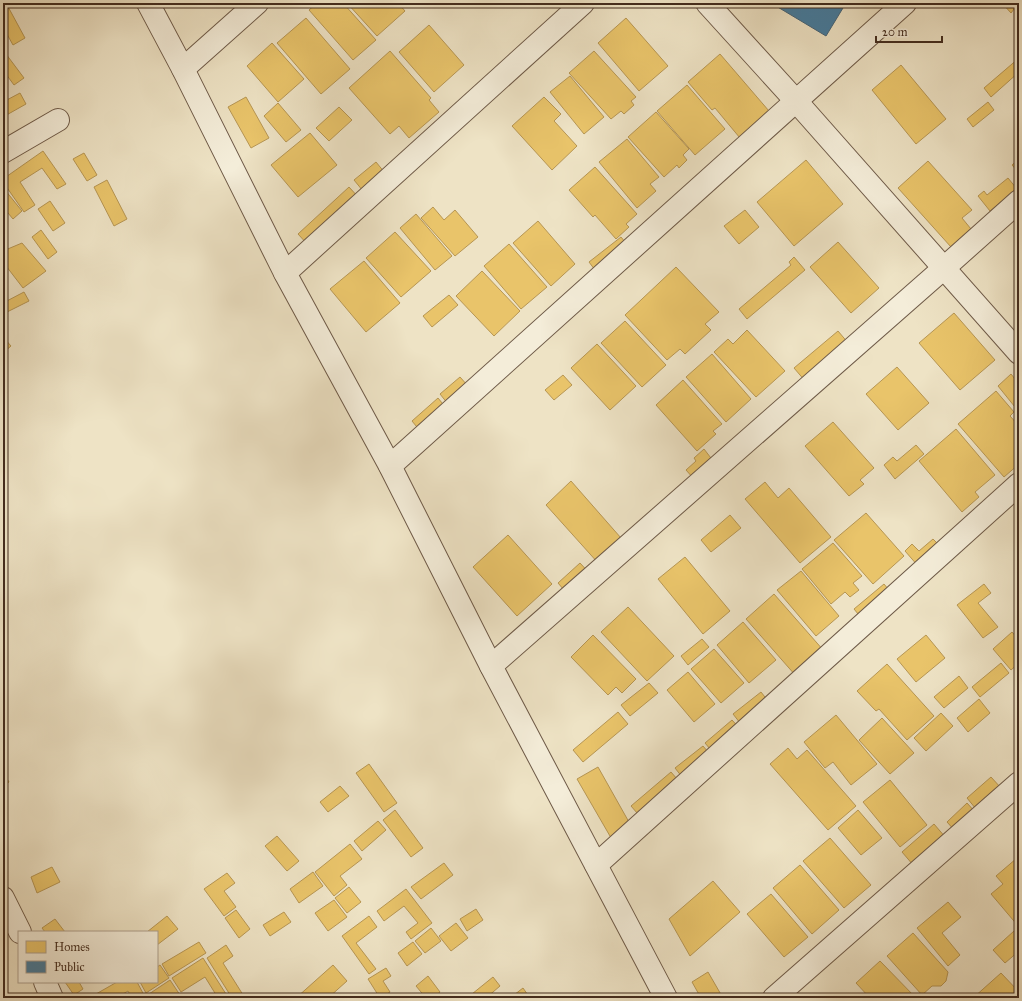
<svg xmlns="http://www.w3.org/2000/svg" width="1022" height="1001" font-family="'IM FELL Great Primer',serif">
  <rect width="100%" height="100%" fill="#eee3c5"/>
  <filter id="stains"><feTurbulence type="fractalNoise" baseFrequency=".005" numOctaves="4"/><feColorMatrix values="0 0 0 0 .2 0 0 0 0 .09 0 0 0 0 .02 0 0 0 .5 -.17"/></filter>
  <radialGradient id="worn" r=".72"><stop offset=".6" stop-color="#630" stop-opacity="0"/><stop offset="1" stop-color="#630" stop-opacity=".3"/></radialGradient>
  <!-- homes -->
  <g fill="#e9c46a" stroke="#b79653">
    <path d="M3 3H6L25 38 13 45 3 27Z"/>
    <path d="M317 3H343L376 40 353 60 309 10Z"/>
    <path d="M347 3H398L405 11 377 36Z"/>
    <path d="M1002 3H1019V15L1014 9 1011 13Z"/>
    <path d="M306 18 350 69 321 94 277 43Z"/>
    <path d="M626 18 668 66 639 91 598 43Z"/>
    <path d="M429 25 464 65 434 92 399 52Z"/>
    <path d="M272 43 304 79 278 102 247 66Z"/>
    <path d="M3 50 24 78 14 85 3 70Z"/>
    <path d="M390 51 431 98 429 100 439 112 409 138 399 126 390 134 349 88Z"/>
    <path d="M594 51 636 97 631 101 634 105 624 114 621 111 611 119 569 73Z"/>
    <path d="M720 54 775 118 745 144 715 108 712 110 688 82Z"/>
    <path d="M1019 58V72L991 97 984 88Z"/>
    <path d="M901 65 946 119 916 144 872 90Z"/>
    <path d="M570 76 604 117 584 134 550 92Z"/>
    <path d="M687 85 725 129 695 155 657 111Z"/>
    <path d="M20 93 26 104 3 117V102Z"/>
    <path d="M246 97 269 138 251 148 228 107Z"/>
    <path d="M544 97 561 114 554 121 577 146 552 170 512 126Z"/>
    <path d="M988 102 994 110 973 127 967 119Z"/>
    <path d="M278 103 301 130 286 142 264 116Z"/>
    <path d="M339 107 352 120 329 141 316 128Z"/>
    <path d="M656 112 689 149 683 155 687 160 679 168 677 165 664 177 628 137Z"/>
    <path d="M310 133 337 165 298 197 271 165Z"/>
    <path d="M627 139 659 177 650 184 656 191 637 208 599 162Z"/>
    <path d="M43 151 66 184 57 189 42 168 20 182 35 205 24 212 3 182V179Z"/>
    <path d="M84 153 97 175 87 181 73 159Z"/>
    <path d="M1019 159V173L1012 165Z"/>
    <path d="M806 160 843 204 794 246 757 202Z"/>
    <path d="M928 161 972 210 962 218 971 229 951 247 898 188Z"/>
    <path d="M376 162 385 173 363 191 354 180Z"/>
    <path d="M595 167 637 214 626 224 629 227 616 239 595 215 593 217 569 190Z"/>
    <path d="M1008 178 1017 189 990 211 978 196 984 191 987 195Z"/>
    <path d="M107 180 127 219 114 226 94 187Z"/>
    <path d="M349 187 360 199 309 246 298 234Z"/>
    <path d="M5 190 22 211 13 219 3 207V191Z"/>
    <path d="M50 201 65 223 53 231 38 209Z"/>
    <path d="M433 207 444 220 455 210 478 237 455 256 421 218Z"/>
    <path d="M745 210 759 227 739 244 724 226Z"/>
    <path d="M416 214 452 256 435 270 400 228Z"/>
    <path d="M538 221 575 264 551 286 513 243Z"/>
    <path d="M41 230 57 252 48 259 32 237Z"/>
    <path d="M395 232 431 271 401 297 366 258Z"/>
    <path d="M621 237 630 248 598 274 589 262Z"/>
    <path d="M838 242 879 288 851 313 810 267Z"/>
    <path d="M22 243 46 271 23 288 3 262V251Z"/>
    <path d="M509 244 547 287 521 309 484 266Z"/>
    <path d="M794 257 805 270 747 319 739 309 791 265 789 262Z"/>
    <path d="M364 261 400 303 366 332 330 289Z"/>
    <path d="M676 267 719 312 705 324 711 330 685 354 680 349 667 360 625 315Z"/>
    <path d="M482 271 520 311 494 336 456 296Z"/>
    <path d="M24 292 29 301 3 314V303Z"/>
    <path d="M449 295 458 305 432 327 423 316Z"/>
    <path d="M954 313 995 360 960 390 919 343Z"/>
    <path d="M625 321 666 365 642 387 601 343Z"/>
    <path d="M747 330 785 371 756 397 714 352 728 339 733 344Z"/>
    <path d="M838 331 849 344 806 382 794 368Z"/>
    <path d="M3 337 11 346 3 353Z"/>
    <path d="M597 344 636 386 610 410 571 368Z"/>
    <path d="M712 354 751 399 726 422 686 377Z"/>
    <path d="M897 367 929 403 898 430 866 394Z"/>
    <path d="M1011 374 1019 384V412L998 386Z"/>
    <path d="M563 375 572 385 554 400 545 390Z"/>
    <path d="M460 377 468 386 448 404 440 394Z"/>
    <path d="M683 380 722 424 713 431 716 434 697 451 656 405Z"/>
    <path d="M996 391 1014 412 1010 416 1019 426V457L1015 460 1019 464 1004 477 958 424Z"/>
    <path d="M438 398 447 409 421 432 412 421Z"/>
    <path d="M833 422 874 468 860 480 864 484 849 496 805 446Z"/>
    <path d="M956 429 995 475 975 492 979 497 962 512 919 461Z"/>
    <path d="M916 445 924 454 895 479 884 465 893 457 897 461Z"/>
    <path d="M704 449 714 462 694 479 686 470 696 461 694 458Z"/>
    <path d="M571 481 621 538 599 564 546 505Z"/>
    <path d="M765 482 778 498 789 488 831 537 800 563 745 499Z"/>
    <path d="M866 513 904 556 873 584 834 540Z"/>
    <path d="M730 515 741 528 711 552 701 540Z"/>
    <path d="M508 535 552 584 517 616 473 567Z"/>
    <path d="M933 539 941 547 919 567 905 551 912 544 919 551Z"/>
    <path d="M833 543 862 576 853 583 859 590 850 597 845 592 831 604 802 569Z"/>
    <path d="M685 557 730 611 703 634 658 579Z"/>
    <path d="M580 563 593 577 570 597 558 583Z"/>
    <path d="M801 571 839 616 816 636 777 590Z"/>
    <path d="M884 584 893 595 863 620 854 609Z"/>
    <path d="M984 584 991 593 978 603 998 627 983 638 957 605Z"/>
    <path d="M774 594 824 651 796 676 746 619Z"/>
    <path d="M628 607 674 656 647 681 601 632Z"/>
    <path d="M743 622 776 660 749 683 717 645Z"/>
    <path d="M1012 632 1019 640V663L1011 670 993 649Z"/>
    <path d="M593 635 636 679 622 693 616 687 608 695 571 657Z"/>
    <path d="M926 635 945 658 916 682 897 659Z"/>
    <path d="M702 639 709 647 688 665 681 656Z"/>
    <path d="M714 649 744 683 721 703 691 669Z"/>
    <path d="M1001 663 1009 673 980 697 972 687Z"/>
    <path d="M887 664 934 716 907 740 879 709 876 711 857 691Z"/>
    <path d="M688 672 715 704 694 722 667 690Z"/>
    <path d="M959 676 968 688 944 708 934 697Z"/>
    <path d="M649 683 658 693 630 716 621 705Z"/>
    <path d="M761 692 772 706 744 728 733 714Z"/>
    <path d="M979 699 990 713 968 732 957 718Z"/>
    <path d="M618 712 628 724 583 762 573 750Z"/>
    <path d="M941 713 953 726 926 751 914 738Z"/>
    <path d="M836 715 877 764 851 785 833 762 825 768 804 742Z"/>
    <path d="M882 718 914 753 890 774 859 740Z"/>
    <path d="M732 720 743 732 716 756 705 743Z"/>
    <path d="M703 746 714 759 686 782 675 768Z"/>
    <path d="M788 748 797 759 807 750 856 806 828 830 770 764Z"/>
    <path d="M369 764 397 803 384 812 356 773Z"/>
    <path d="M598 767 634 831 614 843 577 779Z"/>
    <path d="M3 772 9 782 3 786Z"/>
    <path d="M671 772 684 787 644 821 631 806Z"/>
    <path d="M991 777 1001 788 976 809 967 798Z"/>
    <path d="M890 780 927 825 900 847 863 802Z"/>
    <path d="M340 786 349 796 328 812 320 802Z"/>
    <path d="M967 803 976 813 956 832 947 822Z"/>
    <path d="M395 810 423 848 411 857 383 820Z"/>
    <path d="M858 810 882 838 861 855 838 828Z"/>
    <path d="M378 821 386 830 362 851 354 841Z"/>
    <path d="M934 824 946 838 914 866 902 852Z"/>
    <path d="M277 836 299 861 287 871 265 846Z"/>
    <path d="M830 838 871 885 844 908 803 861Z"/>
    <path d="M350 844 362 859 340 876 347 885 334 896 315 872Z"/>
    <path d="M1017 858 1019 861V927L991 894 1003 884 996 876Z"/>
    <path d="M444 863 453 875 421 899 411 887Z"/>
    <path d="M800 865 839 910 812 934 773 888Z"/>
    <path d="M52 867 60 882 37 893 31 877Z"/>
    <path d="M313 872 323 886 299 903 290 889Z"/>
    <path d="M227 873 235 883 224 891 236 907 224 916 204 889Z"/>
    <path d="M713 881 740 912 690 956 669 919Z"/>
    <path d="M349 887 361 902 347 913 335 898Z"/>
    <path d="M406 889 432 923 411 939 406 932 418 923 404 906 384 921 377 911Z"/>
    <path d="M771 894 808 937 784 957 747 914Z"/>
    <path d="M334 900 347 917 328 931 315 913Z"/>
    <path d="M948 902 961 917 942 933 960 955 948 966 917 928Z"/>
    <path d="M476 909 483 920 467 931 460 919Z"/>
    <path d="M236 910 250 929 239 938 225 918Z"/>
    <path d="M284 912 291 922 270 936 263 925Z"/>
    <path d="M167 916 178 929 157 945V932H147Z"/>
    <path d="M369 916 377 927 356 943 376 969 369 974 342 936Z"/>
    <path d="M55 919 65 932H45L42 928Z"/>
    <path d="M456 923 468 938 451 951 439 936Z"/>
    <path d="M431 928 441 941 425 953 415 941Z"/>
    <path d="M1014 931 1019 937V951L1005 963 993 950Z"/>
    <path d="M913 933 948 972 946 981 941 986H932L922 995 887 956Z"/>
    <path d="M199 942 206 953 169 976 162 964Z"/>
    <path d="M413 942 422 954 407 966 398 953Z"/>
    <path d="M226 945 233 956 223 963 245 998H232L207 958Z"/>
    <path d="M203 958 226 994 220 998H218L205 977 181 992 172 978Z"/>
    <path d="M880 961 916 998H870L856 983Z"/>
    <path d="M160 965 169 978 146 993 140 982H157V967Z"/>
    <path d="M333 965 347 981 328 998H296Z"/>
    <path d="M386 968 391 976 383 981 390 992 381 998H380L368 979Z"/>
    <path d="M708 972 723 998H701L692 982Z"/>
    <path d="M1001 973 1019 992V998H973Z"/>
    <path d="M428 976 440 992 433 998H426L416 986Z"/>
    <path d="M493 977 500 986 486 998H467Z"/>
    <path d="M170 980 182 998H169L168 996 164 998H143Z"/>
    <path d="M65 982H79L83 989 74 995Z"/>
    <path d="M117 982H137L144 995 140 998H132L128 991 116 998H99L96 994Z"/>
    <path d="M523 988 530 998H510Z"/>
  </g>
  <!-- public -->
  <path fill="#457b9d" stroke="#446377" d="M771 3H846L826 36Z"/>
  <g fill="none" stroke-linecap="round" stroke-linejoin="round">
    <defs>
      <g id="minor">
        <path d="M148 3 183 69 285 273 390 466 491 666 666 998"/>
        <path d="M707 3 796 101 1019 353"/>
        <path d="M183 69 257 3"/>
        <path d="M3 152 58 120"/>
        <path d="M285 273 583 3"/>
        <path d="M390 466 905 3"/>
        <path d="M491 666 944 268 1019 201"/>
        <path d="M596 865 1019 484"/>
        <path d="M3 898 20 932"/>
        <path d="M45 982 52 998"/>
        <path d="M774 998 1019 783"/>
      </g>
    </defs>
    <!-- minor casing -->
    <use href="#minor" stroke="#6e5a48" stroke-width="24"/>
    <!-- minor -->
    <use href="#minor" stroke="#f4edd9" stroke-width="22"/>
  </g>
  <!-- margin -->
  <rect width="1022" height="1001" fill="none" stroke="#eee3c5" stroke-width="16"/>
  <rect x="4" y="4" width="1014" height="993" fill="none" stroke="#432c1e" stroke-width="2"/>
  <rect x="8" y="8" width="1006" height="985" fill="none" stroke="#432c1e"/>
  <!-- legend -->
  <rect x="18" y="931" width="140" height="52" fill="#f4edd9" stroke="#ada08e"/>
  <rect x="26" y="941" width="20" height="12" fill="#e9c46a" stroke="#ada08e"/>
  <text x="54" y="951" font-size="12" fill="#432c1e">Homes</text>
  <rect x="26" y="961" width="20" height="12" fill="#457b9d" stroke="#ada08e"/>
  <text x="54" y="971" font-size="12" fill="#432c1e">Public</text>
  <!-- scale -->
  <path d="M876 36v6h66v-6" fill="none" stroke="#432c1e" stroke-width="2"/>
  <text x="882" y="36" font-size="12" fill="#432c1e" stroke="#f4edd9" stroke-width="3" paint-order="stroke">20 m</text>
  <rect width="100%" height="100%" filter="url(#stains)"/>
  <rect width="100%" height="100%" fill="url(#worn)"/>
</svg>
